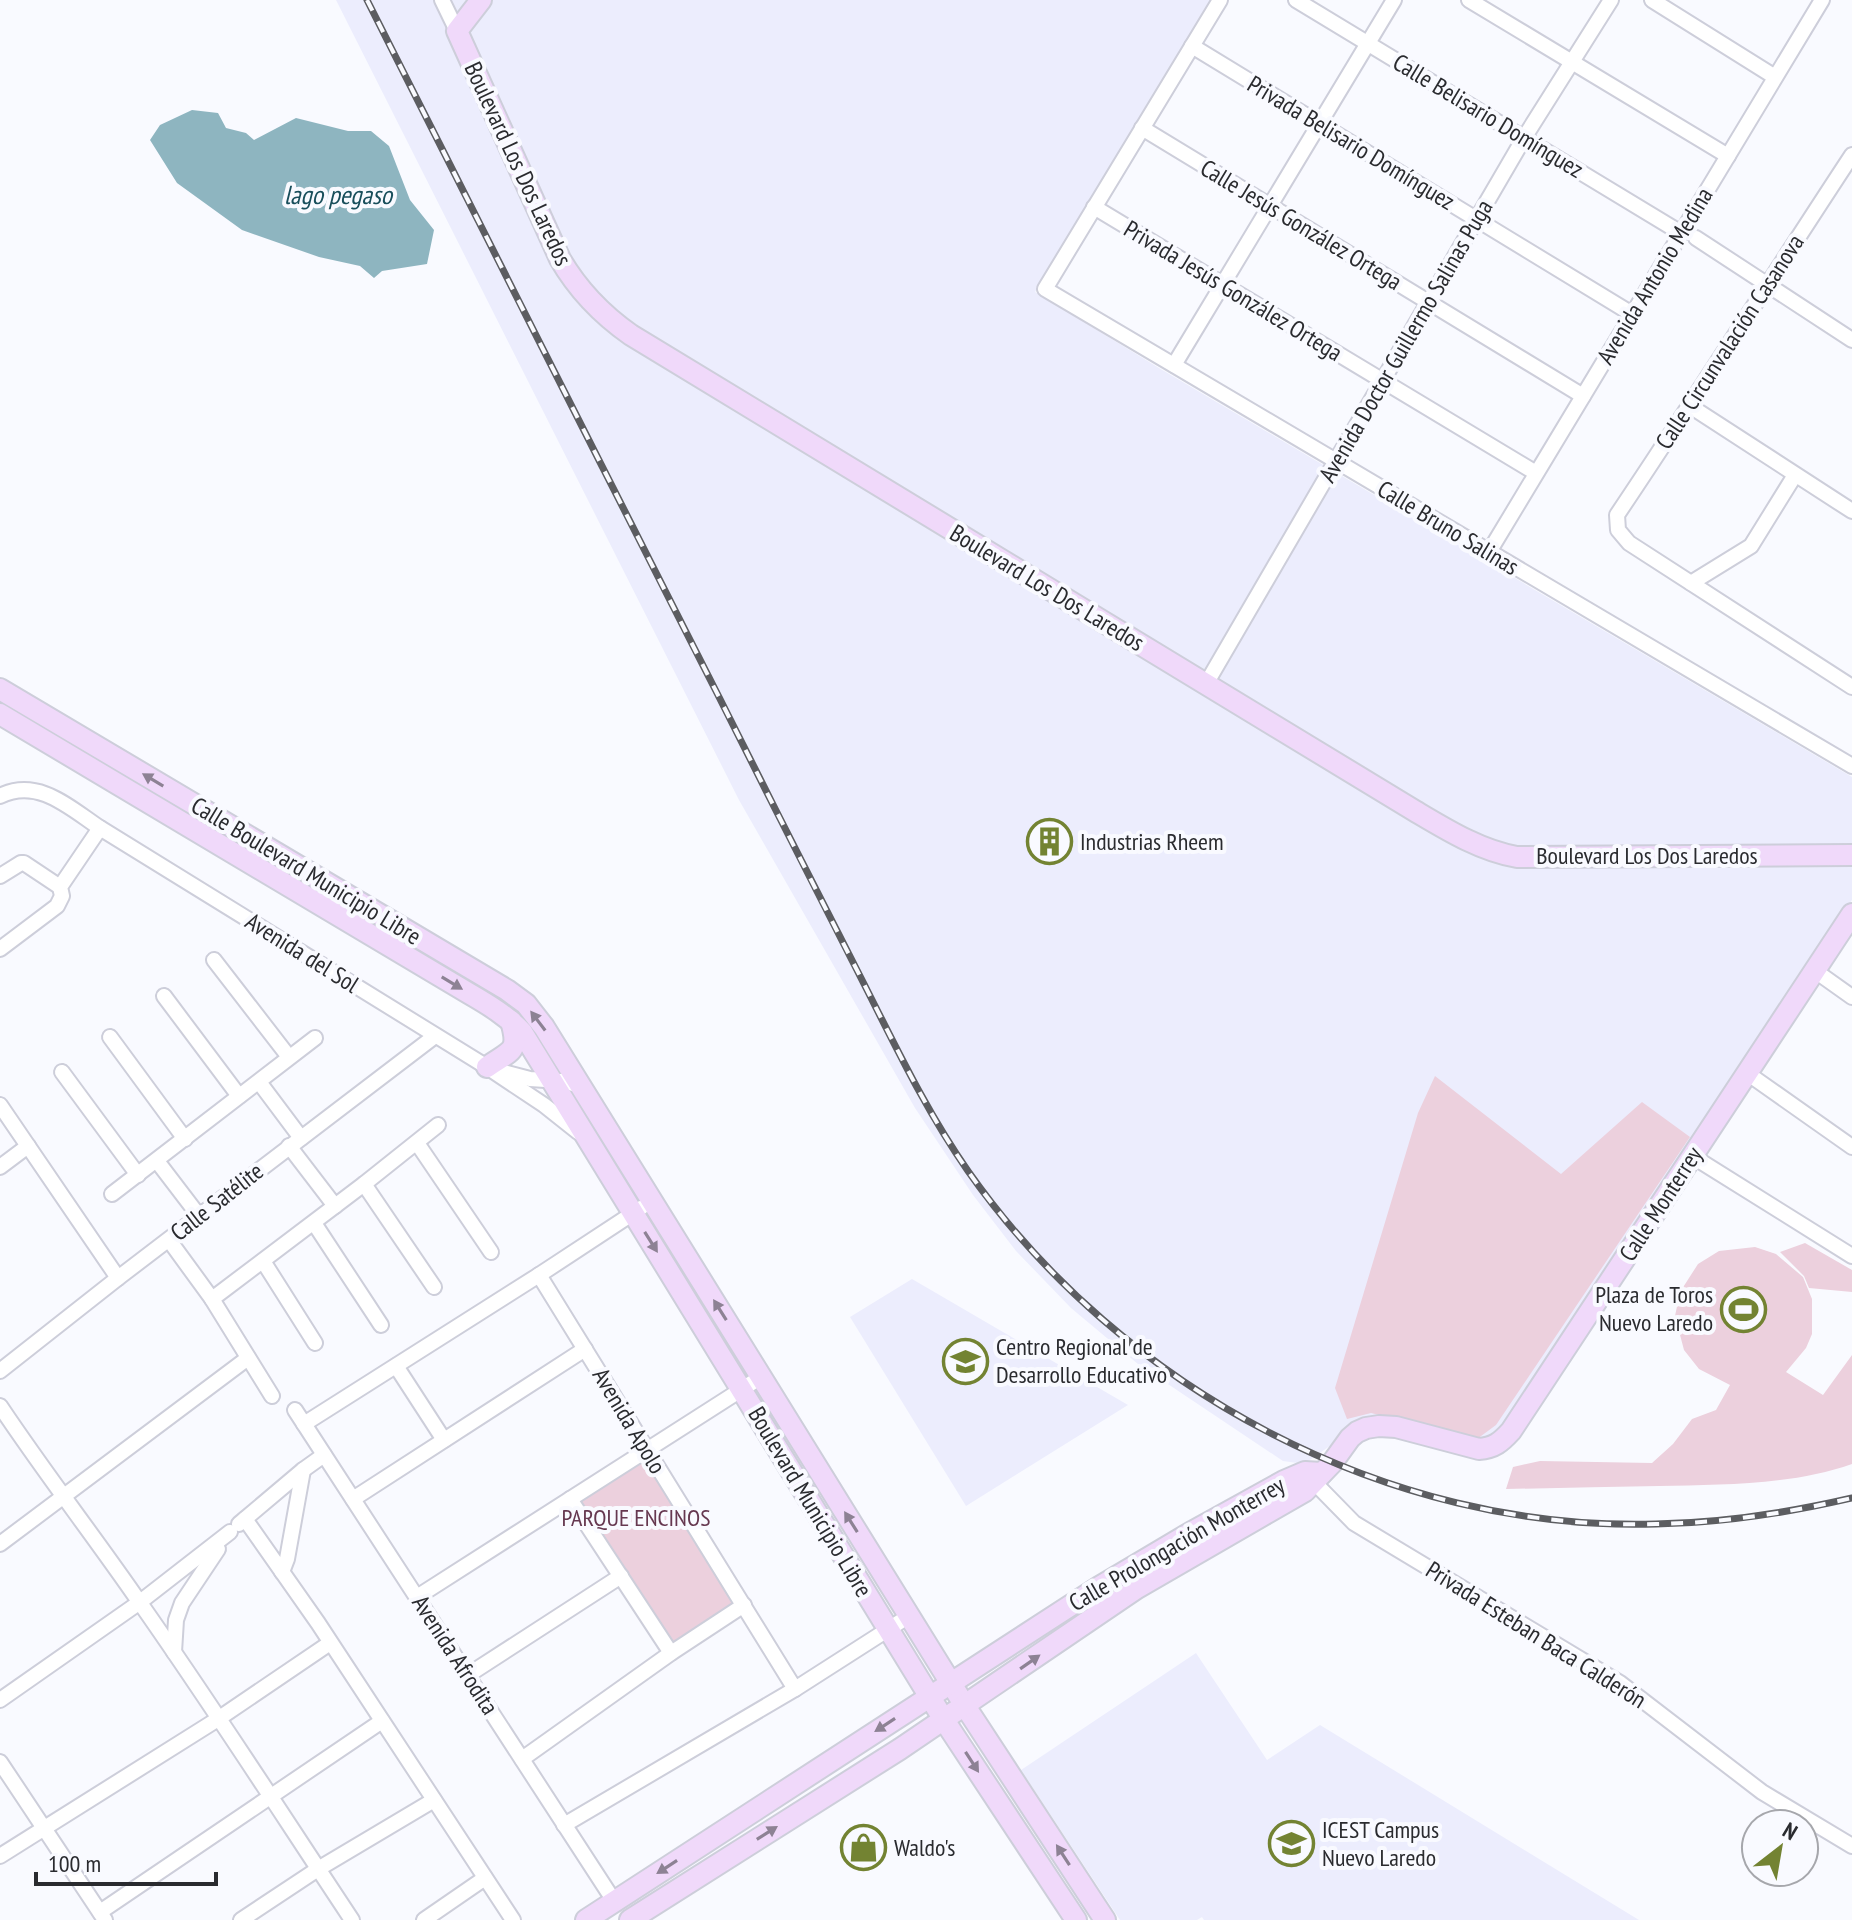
<svg xmlns="http://www.w3.org/2000/svg" width="1852" height="1920" font-family="'PT Sans Narrow',sans-serif">
  <rect width="100%" height="100%" fill="#f9faff"/>
  <!-- built -->
  <g fill="#ecedfd">
    <path d="M336 0H1216L1035 292 1159 368 1852 777V900L1494 1451 1357 1427 1304 1464 1283 1461 1138 1364 1071 1308 1016 1251 973 1195 915 1108 739 800Z"/>
    <path d="M912 1279 1128 1405 966 1506 850 1317Z"/>
    <path d="M1196 1653 1267 1760 1320 1725 1639 1920H1204L1202 1917 1197 1920H1120L1021 1770Z"/>
  </g>
  <!-- green -->
  <g fill="#ecd0dd">
    <path d="M1435 1076 1561 1174 1642 1102 1690 1137 1496 1425 1477 1439 1371 1413 1347 1419 1335 1388 1418 1113Z"/>
    <path d="M1805 1243 1852 1270V1292L1809 1288 1804 1276 1780 1252Z"/>
    <path d="M1755 1247 1776 1254 1803 1277 1812 1299V1334L1806 1348 1786 1372 1823 1395 1852 1355V1464C1793 1485 1721 1485 1659 1486 1608 1487 1557 1488 1506 1489L1513 1467 1540 1461 1652 1463 1673 1444 1692 1419 1716 1410 1730 1385 1699 1369 1684 1350 1675 1316 1680 1292 1698 1264 1719 1251Z"/>
    <path d="M646 1449 744 1605 671 1653 570 1499Z"/>
  </g>
  <!-- water -->
  <path fill="#8eb5c0" d="M192 110 218 113 226 128 246 133 254 140 296 118 348 131H371L389 146 410 200 434 230 427 264 382 271 374 278 360 266 319 257 242 230 177 183 150 140 160 125Z"/>
  <g fill="none" stroke-linecap="round" stroke-linejoin="round">
    <defs>
      <g id="street">
        <path d="M442 0 457 31"/>
        <path d="M1220 0 1045 289 1852 766"/>
        <path d="M1296 0 1681 233"/>
        <path d="M1469 0 1728 156"/>
        <path d="M1652 0 1775 77"/>
        <path d="M1192 46 1632 314"/>
        <path d="M1142 128 1583 396"/>
        <path d="M1852 155C1773 275 1697 396 1617 515L1618 530 1629 543 1852 687"/>
        <path d="M1094 207 1536 473"/>
        <path d="M1696 238 1852 340"/>
        <path d="M1174 365 1394 0"/>
        <path d="M1690 406 1852 511"/>
        <path d="M1489 552 1822 0"/>
        <path d="M1691 583 1751 546 1795 475"/>
        <path d="M1206 684 1524 138 1611 0"/>
        <path d="M0 796C38 777 70 808 100 828L487 1067 544 1105 578 1132"/>
        <path d="M0 876 21 863H24L60 887"/>
        <path d="M0 949 57 906 62 896 60 887 100 828"/>
        <path d="M214 960 289 1057"/>
        <path d="M1814 970 1852 997"/>
        <path d="M164 996 239 1096"/>
        <path d="M110 1037 185 1139"/>
        <path d="M499 1071 530 1079 561 1081 581 1086"/>
        <path d="M62 1072 138 1175"/>
        <path d="M1747 1073 1852 1147"/>
        <path d="M259 1082 301 1138"/>
        <path d="M0 1105 118 1278"/>
        <path d="M417 1143 491 1252"/>
        <path d="M289 1146 335 1206"/>
        <path d="M1692 1156 1852 1256"/>
        <path d="M157 1161 199 1216"/>
        <path d="M0 1167 28 1146"/>
        <path d="M364 1184 434 1287"/>
        <path d="M112 1194 315 1038"/>
        <path d="M314 1223 381 1325"/>
        <path d="M169 1240 212 1299 272 1396"/>
        <path d="M263 1261 315 1343"/>
        <path d="M539 1275 795 1689"/>
        <path d="M212 1299 364 1184 438 1125"/>
        <path d="M396 1366 444 1440"/>
        <path d="M0 1371 118 1278 435 1036"/>
        <path d="M0 1406C44 1472 93 1535 138 1600 212 1705 281 1813 352 1920"/>
        <path d="M295 1410 614 1901"/>
        <path d="M304 1424 539 1275 641 1208"/>
        <path d="M1308 1476 1354 1523 1620 1683 1762 1792 1852 1846"/>
        <path d="M353 1499 585 1349"/>
        <path d="M570 1499 671 1653"/>
        <path d="M245 1519 318 1623 513 1920"/>
        <path d="M239 1524 303 1470 324 1455"/>
        <path d="M0 1544 248 1358"/>
        <path d="M282 1572 287 1559 303 1470"/>
        <path d="M417 1597 761 1377"/>
        <path d="M174 1652 176 1620 182 1603 218 1549"/>
        <path d="M468 1675 621 1576"/>
        <path d="M0 1700 140 1602 230 1532"/>
        <path d="M522 1759 671 1653 744 1605"/>
        <path d="M0 1762 105 1920"/>
        <path d="M564 1825 795 1689 909 1616"/>
        <path d="M0 1856 218 1719 330 1643"/>
        <path d="M100 1912 382 1721"/>
        <path d="M241 1920 318 1869 434 1800"/>
        <path d="M424 1920 485 1878"/>
      </g>
      <g id="secondary">
        <path d="M481 0 457 31 560 259C578 290 601 314 631 335L1415 811C1447 830 1481 851 1517 857L1852 855"/>
        <path d="M0 689 507 990 526 1004 544 1027 965 1706 1105 1920"/>
        <path d="M0 714 470 994C489 1005 507 1016 522 1032L944 1720 1076 1920"/>
        <path d="M487 1067C511 1050 520 1053 511 1021"/>
        <path d="M586 1920 1099 1587 1190 1533 1284 1481 1305 1472 1322 1473"/>
        <path d="M630 1920 900 1749 1137 1588 1305 1491 1332 1463 1350 1438 1357 1432 1366 1428 1379 1426 1396 1427 1479 1449C1494 1448 1501 1442 1511 1431L1852 914"/>
      </g>
    </defs>
    <!-- street casing -->
    <use href="#street" stroke="#cdceda" stroke-width="18"/>
    <!-- secondary casing -->
    <use href="#secondary" stroke="#cdceda" stroke-width="24"/>
    <!-- street -->
    <use href="#street" stroke="#fff" stroke-width="14"/>
    <!-- secondary -->
    <use href="#secondary" stroke="#f0d9fa" stroke-width="20"/>
    <defs>
      <path id="rail" d="M367 0C484 232 601 465 719 697 766 791 813 884 861 978 894 1043 926 1111 968 1171 1121 1389 1388 1532 1656 1524 1723 1523 1787 1513 1852 1498"/>
    </defs>
    <!-- rail casing -->
    <use href="#rail" stroke="#5c5d61" stroke-width="7"/>
    <!-- rail -->
    <use href="#rail" stroke="#f9faff" stroke-width="4" stroke-dasharray="12" stroke-linecap="butt"/>
  </g>
  <!-- one-way arrows -->
  <defs><path id="oneway-solid" d="M-6-.8H1V-3.2L6.5 0L1 3.2V.8H-6Z" transform="scale(2)"/></defs>
  <g fill="#8d8294">
    <use href="#oneway-solid" transform="translate(153 780) rotate(-149)"/>
    <use href="#oneway-solid" transform="translate(452 983) rotate(31)"/>
    <use href="#oneway-solid" transform="translate(538 1021) rotate(-127)"/>
    <use href="#oneway-solid" transform="translate(651 1242) rotate(58)"/>
    <use href="#oneway-solid" transform="translate(720 1310) rotate(-122)"/>
    <use href="#oneway-solid" transform="translate(851 1522) rotate(-122)"/>
    <use href="#oneway-solid" transform="translate(1030 1662) rotate(-35)"/>
    <use href="#oneway-solid" transform="translate(885 1725) rotate(147)"/>
    <use href="#oneway-solid" transform="translate(972 1762) rotate(57)"/>
    <use href="#oneway-solid" transform="translate(767 1833) rotate(-32)"/>
    <use href="#oneway-solid" transform="translate(1063 1855) rotate(-123)"/>
    <use href="#oneway-solid" transform="translate(667 1867) rotate(147)"/>
  </g>
  <!-- icons -->
  <defs>
    <symbol id="building-ring" viewBox="-11 -11 22 22"><circle r="9.5" fill="#f9faff" stroke="#738332" stroke-width="1.5"/><path d="M-4-6H4V6H1V3H-1V6H-4ZM-2.5-4.3h1.7v1.8h-1.7ZM.8-4.3h1.7v1.8H.8ZM-2.5-1h1.7V.8h-1.7ZM.8-1h1.7V.8H.8Z" fill="#738332"/></symbol>
    <symbol id="stadium-ring" viewBox="-11 -11 22 22"><circle r="9.5" fill="#f9faff" stroke="#738332" stroke-width="1.5"/><path d="M0-5a6.5 5 0 1 0 0 10a6.5 5 0 1 0 0-10ZM-3.5-1.8h7v3.6h-7Z" fill="#738332"/></symbol>
    <symbol id="school-ring" viewBox="-11 -11 22 22"><circle r="9.5" fill="#f9faff" stroke="#738332" stroke-width="1.5"/><path d="M0-5L7-2L0 1L-7-2ZM-4 1L0 2.5L4 1V4Q0 6-4 4Z" fill="#738332"/></symbol>
    <symbol id="university-ring" viewBox="-11 -11 22 22"><circle r="9.5" fill="#f9faff" stroke="#738332" stroke-width="1.5"/><path d="M0-5L7-2L0 1L-7-2ZM-4 1L0 2.5L4 1V4Q0 6-4 4Z" fill="#738332"/></symbol>
    <symbol id="shop-ring" viewBox="-11 -11 22 22"><circle r="9.5" fill="#f9faff" stroke="#738332" stroke-width="1.5"/><path d="M-5-2.5h2.3a2.7 3.5 0 0 1 5.4 0H5L5.5 6h-11ZM-1.5-2.5h3a1.5 2.3 0 0 0-3 0Z" fill="#738332"/></symbol>
  </defs>
  <g fill-rule="evenodd">
    <use href="#building-ring" x="1024" y="816" width="51" height="51"/>
    <use href="#stadium-ring" x="1718" y="1284" width="51" height="51"/>
    <use href="#school-ring" x="940" y="1336" width="51" height="51"/>
    <use href="#university-ring" x="1266" y="1818" width="51" height="51"/>
    <use href="#shop-ring" x="838" y="1822" width="51" height="51"/>
  </g>
  <g text-anchor="middle" stroke-width="8" stroke-linejoin="round" paint-order="stroke">
    <!-- street labels -->
    <g font-size="24" fill="#2a2b2f" stroke="#f9faff">
      <text transform="translate(1488 116) rotate(31)" y="8">Calle Belisario Domínguez</text>
      <text transform="translate(1351 143) rotate(31)" y="8">Privada Belisario Domínguez</text>
      <text transform="translate(518 164) rotate(65)" y="8">Boulevard Los Dos Laredos</text>
      <text transform="translate(1301 225) rotate(31)" y="8">Calle Jesús González Ortega</text>
      <text transform="translate(1655 276) rotate(-59)" y="8">Avenida Antonio Medina</text>
      <text transform="translate(1233 291) rotate(31)" y="8">Privada Jesús González Ortega</text>
      <text transform="translate(1406 341) rotate(-60)" y="8">Avenida Doctor Guillermo Salinas Puga</text>
      <text transform="translate(1730 342) rotate(-57)" y="8">Calle Circunvalación Casanova</text>
      <text transform="translate(1448 528) rotate(31)" y="8">Calle Bruno Salinas</text>
      <text transform="translate(1047 588) rotate(31)" y="8">Boulevard Los Dos Laredos</text>
      <text x="1647" y="864">Boulevard Los Dos Laredos</text>
      <text transform="translate(306 871) rotate(31)" y="8">Calle Boulevard Municipio Libre</text>
      <text transform="translate(302 953) rotate(32)" y="8">Avenida del Sol</text>
      <text transform="translate(217 1202) rotate(-38)" y="8">Calle Satélite</text>
      <text transform="translate(1661 1204) rotate(-57)" y="8">Calle Monterrey</text>
      <text transform="translate(629 1421) rotate(59)" y="8">Avenida Apolo</text>
      <text transform="translate(810 1502) rotate(59)" y="8">Boulevard Municipio Libre</text>
      <text transform="translate(1177 1544) rotate(-30)" y="8">Calle Prolongación Monterrey</text>
      <text transform="translate(1536 1635) rotate(32)" y="8">Privada Esteban Baca Calderón</text>
      <text transform="translate(455 1655) rotate(57)" y="8">Avenida Afrodita</text>
    </g>
    <!-- poi labels -->
    <g font-size="24" fill="#2a2b2f" stroke="#f9faff" text-anchor="start">
      <text x="1080" y="850">Industrias Rheem</text>
      <text x="1713" y="1303" text-anchor="end">Plaza de Toros<tspan x="1713" dy="28">Nuevo Laredo</tspan></text>
      <text x="996" y="1355">Centro Regional de<tspan x="996" dy="28">Desarrollo Educativo</tspan></text>
      <text x="1322" y="1838">ICEST Campus<tspan x="1322" dy="28">Nuevo Laredo</tspan></text>
      <text x="894" y="1856">Waldo's</text>
    </g>
    <!-- park labels -->
    <g font-size="24" fill="#663850" stroke="#f9faff">
      <text x="636" y="1526">PARQUE ENCINOS</text>
    </g>
    <!-- water labels -->
    <g font-size="26" font-style="italic" fill="#184e5b" stroke="#f9faff">
      <text x="338" y="204">lago pegaso</text>
    </g>
  </g>
  <!-- north arrow -->
  <g transform="translate(1780 1848) rotate(31)"><circle r="38" fill="#f9faff" stroke="#a6a7ac" stroke-width="2"/>
  <path d="M0-6L14 30L0 20L-14 30Z" fill="#738332"/>
  <text y="-12" font-size="22" font-weight="bold" text-anchor="middle" fill="#2a2b2f">N</text>
  </g>
  <!-- scale -->
  <path d="M36 1872v12h180v-12" fill="none" stroke="#2a2b2f" stroke-width="4"/>
  <text x="48" y="1872" font-size="24" fill="#2a2b2f" stroke="#f9faff" stroke-width="6" paint-order="stroke">100 m</text>
</svg>
